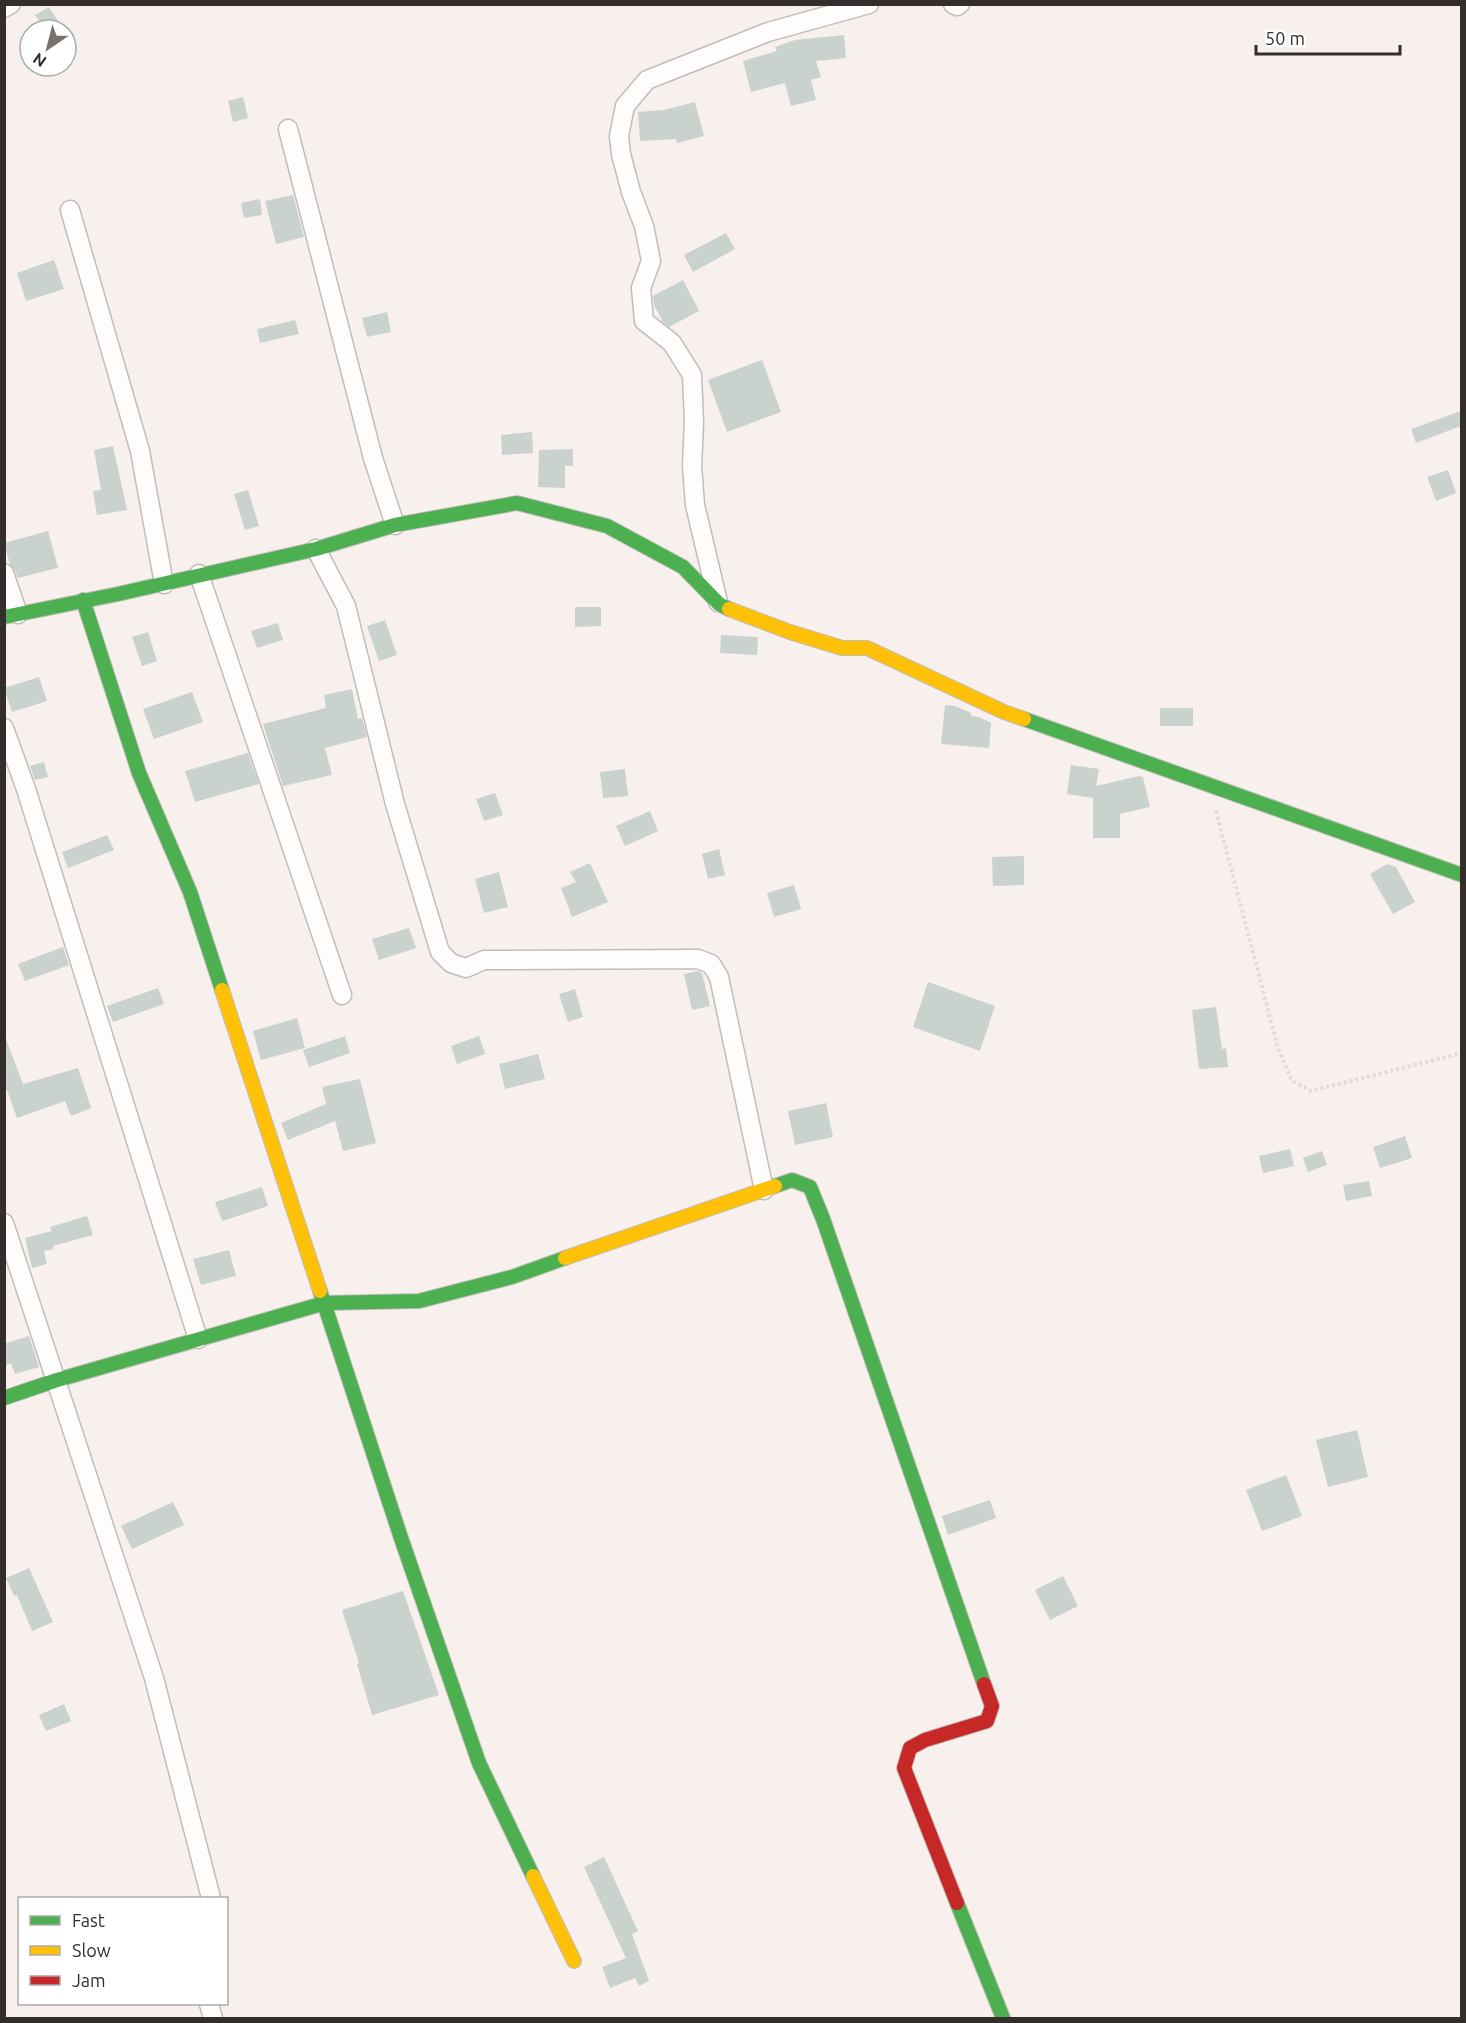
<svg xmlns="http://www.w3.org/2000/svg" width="1466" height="2023" font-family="Ubuntu,sans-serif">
  <rect width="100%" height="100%" fill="#f7f0ec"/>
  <!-- building -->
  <g fill="#cad2ce">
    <path d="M49 7 64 30H45L35 15Z"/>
    <path d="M844 35 846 58 816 61 821 77 811 80 816 100 791 106 785 83 751 92 743 61 777 51 775 47 795 40Z"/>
    <path d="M243 97 248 118 233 122 228 101Z"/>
    <path d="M695 102 704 136 677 143 676 139 640 141 638 112 664 110Z"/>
    <path d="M293 195 304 237 276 244 265 201Z"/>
    <path d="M260 199 262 215 244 218 241 203Z"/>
    <path d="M726 233 735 249 693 272 684 255Z"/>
    <path d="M54 260 64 289 26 301 17 273Z"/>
    <path d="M683 280 699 311 669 327 663 322 654 305 653 296Z"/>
    <path d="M387 312 391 332 367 337 362 318Z"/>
    <path d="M295 320 299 334 260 343 257 329Z"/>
    <path d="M762 360 781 412 727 432 708 380Z"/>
    <path d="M1461 411V426L1416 443 1411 429Z"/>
    <path d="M532 432 533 453 502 455 501 435Z"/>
    <path d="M113 446 127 510 97 515 93 491 101 490 94 450Z"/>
    <path d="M573 449V466H565V488L538 487 539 450Z"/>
    <path d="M1448 470 1456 493 1436 501 1427 477Z"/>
    <path d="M248 490 259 526 245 530 234 494Z"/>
    <path d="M48 531 58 568 18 578 14 569 10 564 4 543Z"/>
    <path d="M575 607H601V626L575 627Z"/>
    <path d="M385 620 397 655 379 661 367 626Z"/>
    <path d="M278 623 283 640 257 648 251 631Z"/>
    <path d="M148 632 157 661 142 666 132 637Z"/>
    <path d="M721 635 758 637 757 655 720 653Z"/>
    <path d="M39 677 47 701 12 712 4 688Z"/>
    <path d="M352 689 358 719 362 718 367 737 325 748 332 775 283 786 263 724 326 708 324 695Z"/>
    <path d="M192 692 203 722 154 739 143 709Z"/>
    <path d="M945 705 955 706 971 713V716L979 717 991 723 989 748 941 744Z"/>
    <rect x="1160" y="708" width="33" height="18"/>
    <path d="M248 753 259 784 195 802 185 771Z"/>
    <path d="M44 762 48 777 35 780 30 766Z"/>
    <path d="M1071 765 1099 769 1096 786 1139 776 1143 777 1150 807 1120 814V838H1093V798L1067 794Z"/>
    <path d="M625 769 628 796 603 798 600 772Z"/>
    <path d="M495 793 503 815 484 821 476 799Z"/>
    <path d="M650 811 658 831 625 846 616 826Z"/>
    <path d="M107 835 114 850 68 868 62 852Z"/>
    <path d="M719 849 725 875 708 879 702 854Z"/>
    <path d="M1024 856V885L993 886 992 857Z"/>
    <path d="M590 863 608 902 572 917 561 888 576 882 570 872Z"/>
    <path d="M1387 864 1396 867 1415 902 1393 914 1370 874Z"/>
    <path d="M499 872 508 907 484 913 475 879Z"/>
    <path d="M794 885 801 909 774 917 767 893Z"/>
    <path d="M409 928 416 948 379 960 372 939Z"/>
    <path d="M63 947 69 965 25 981 18 964Z"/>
    <path d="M698 971 702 973 710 1006 692 1010 684 974Z"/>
    <path d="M928 982 995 1006 980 1051 913 1027Z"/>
    <path d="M158 988 164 1004 113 1022 107 1006Z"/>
    <path d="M575 989 583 1017 568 1022 559 994Z"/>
    <path d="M1216 1007 1222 1049 1226 1048 1228 1067 1199 1069 1192 1010Z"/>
    <path d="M297 1018 305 1048 261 1060 253 1031Z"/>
    <path d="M345 1036 350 1053 309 1067 303 1050Z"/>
    <path d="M479 1036 485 1054 457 1064 451 1046Z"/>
    <path d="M6 1039 23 1084 78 1068 91 1108 71 1116 65 1101 17 1118 7 1090H4V1040Z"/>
    <path d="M538 1054 545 1079 505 1089 499 1064Z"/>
    <path d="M360 1079 376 1143 343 1151 335 1121 288 1140 281 1123 326 1104 322 1087Z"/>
    <path d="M826 1103 833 1137 795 1145 788 1111Z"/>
    <path d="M1405 1136 1412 1158 1380 1168 1373 1147Z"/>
    <path d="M1290 1149 1294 1166 1263 1173 1259 1156Z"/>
    <path d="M1322 1151 1327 1165 1308 1172 1303 1158Z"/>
    <path d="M1369 1181 1372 1196 1346 1201 1343 1185Z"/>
    <path d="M262 1187 268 1206 222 1221 215 1202Z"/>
    <path d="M87 1216 93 1235 53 1246 54 1249 44 1251 47 1264 32 1268 25 1238 52 1231 50 1227Z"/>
    <path d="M229 1250 236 1276 201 1285 193 1259Z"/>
    <path d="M29 1336 39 1367 15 1374 11 1363 4 1366V1344Z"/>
    <path d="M1357 1430 1368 1477 1328 1487 1316 1440Z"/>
    <path d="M1286 1475 1302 1516 1262 1531 1246 1490Z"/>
    <path d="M990 1500 996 1518 948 1535 942 1516Z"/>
    <path d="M173 1502 184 1525 132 1549 121 1526Z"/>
    <path d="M29 1568 53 1622 32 1631 17 1595 14 1596 6 1578Z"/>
    <path d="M1063 1576 1078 1606 1050 1620 1035 1590Z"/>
    <path d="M403 1591 439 1695 372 1715 357 1664 359 1663 342 1610Z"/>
    <path d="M64 1704 71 1721 46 1731 39 1715Z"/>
    <path d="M604 1857 638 1931 632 1934 649 1981 639 1986 635 1978 610 1988 602 1967 626 1958 584 1867Z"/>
  </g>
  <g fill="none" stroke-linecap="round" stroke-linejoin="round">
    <defs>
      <g id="street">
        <path d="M953 4 957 6 960 4"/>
        <path d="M4 8 11 4"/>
        <path d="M288 129 373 458 395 525"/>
        <path d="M70 210 140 451 164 584"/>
        <path d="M316 549 346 606 395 804 440 952 451 963 466 968 484 960 698 959 711 964 719 977 764 1190"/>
        <path d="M4 573 18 614"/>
        <path d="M199 574 342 995"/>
        <path d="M718 602 695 505 692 466 694 422 692 375 672 343 644 321 641 288 651 261 644 226 631 192 621 154 619 136 625 106 647 80 768 32 869 4"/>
        <path d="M4 728 26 789 198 1339"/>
        <path d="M4 1223 154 1678 211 1898"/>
        <path d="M209 2004 213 2018"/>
      </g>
      <g id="fast">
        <path d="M83 600 139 773 190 892 222 990"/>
        <path d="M4 617 118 594 316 549 395 525 517 503 607 526 683 567 719 604 729 609"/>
        <path d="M1024 719 1462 875"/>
        <path d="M775 1186 792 1180 810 1187 823 1219 984 1684"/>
        <path d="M320 1291 401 1538 479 1763 533 1876"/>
        <path d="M4 1398 57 1380 325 1303 419 1301 512 1277 565 1258"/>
        <path d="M957 1903 1003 2018"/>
      </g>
      <g id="slow">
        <path d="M729 609 790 632 842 648H867L1004 712 1024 719"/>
        <path d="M222 990 320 1291"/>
        <path d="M565 1258 775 1186"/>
        <path d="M533 1876 574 1961"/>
      </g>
      <path id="jam" d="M957 1903 904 1768 910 1748 925 1740 987 1721 992 1706 984 1684"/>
    </defs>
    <!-- street casing -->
    <use href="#street" stroke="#c2bdba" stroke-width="21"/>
    <!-- fast casing -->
    <use href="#fast" stroke="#c2bdba" stroke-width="16"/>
    <!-- slow casing -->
    <use href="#slow" stroke="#c2bdba" stroke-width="16"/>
    <!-- jam casing -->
    <use href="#jam" stroke="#c2bdba" stroke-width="16"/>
    <!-- path -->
    <path stroke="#dfdddc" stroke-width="4" stroke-dasharray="3 3" stroke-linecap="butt" d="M1216 811 1278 1048 1292 1081 1311 1091 1462 1053"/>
    <!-- street -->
    <use href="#street" stroke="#fefdfc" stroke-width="18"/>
    <!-- fast -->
    <use href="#fast" stroke="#4caf50" stroke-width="14"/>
    <!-- slow -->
    <use href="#slow" stroke="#ffc107" stroke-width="14"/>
    <!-- jam -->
    <use href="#jam" stroke="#c62828" stroke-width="14"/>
  </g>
  <!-- border -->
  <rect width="1466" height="2023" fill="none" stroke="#332e2c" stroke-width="12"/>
  <!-- legend -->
  <rect x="18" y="1897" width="210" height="108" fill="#ffffff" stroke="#adabab" stroke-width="1.5"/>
  <rect x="30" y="1916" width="30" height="9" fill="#4caf50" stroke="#adabab" stroke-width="1.5"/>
  <text x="72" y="1927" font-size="18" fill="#332e2c">Fast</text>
  <rect x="30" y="1946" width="30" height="9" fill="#ffc107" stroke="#adabab" stroke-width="1.5"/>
  <text x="72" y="1957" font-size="18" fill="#332e2c">Slow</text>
  <rect x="30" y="1976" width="30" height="9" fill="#c62828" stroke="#adabab" stroke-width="1.5"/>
  <text x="72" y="1987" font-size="18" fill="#332e2c">Jam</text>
  <!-- north arrow -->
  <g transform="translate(48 48) rotate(215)"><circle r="28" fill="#ffffff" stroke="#adabab" stroke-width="1.5"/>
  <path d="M0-4.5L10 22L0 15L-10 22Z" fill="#78726f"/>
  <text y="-9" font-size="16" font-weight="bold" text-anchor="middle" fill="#332e2c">N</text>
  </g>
  <!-- scale -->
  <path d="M1256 45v9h144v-9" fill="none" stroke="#332e2c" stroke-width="3"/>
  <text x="1265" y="45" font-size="18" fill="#332e2c" stroke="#ffffff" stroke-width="4.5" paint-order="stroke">50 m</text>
</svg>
